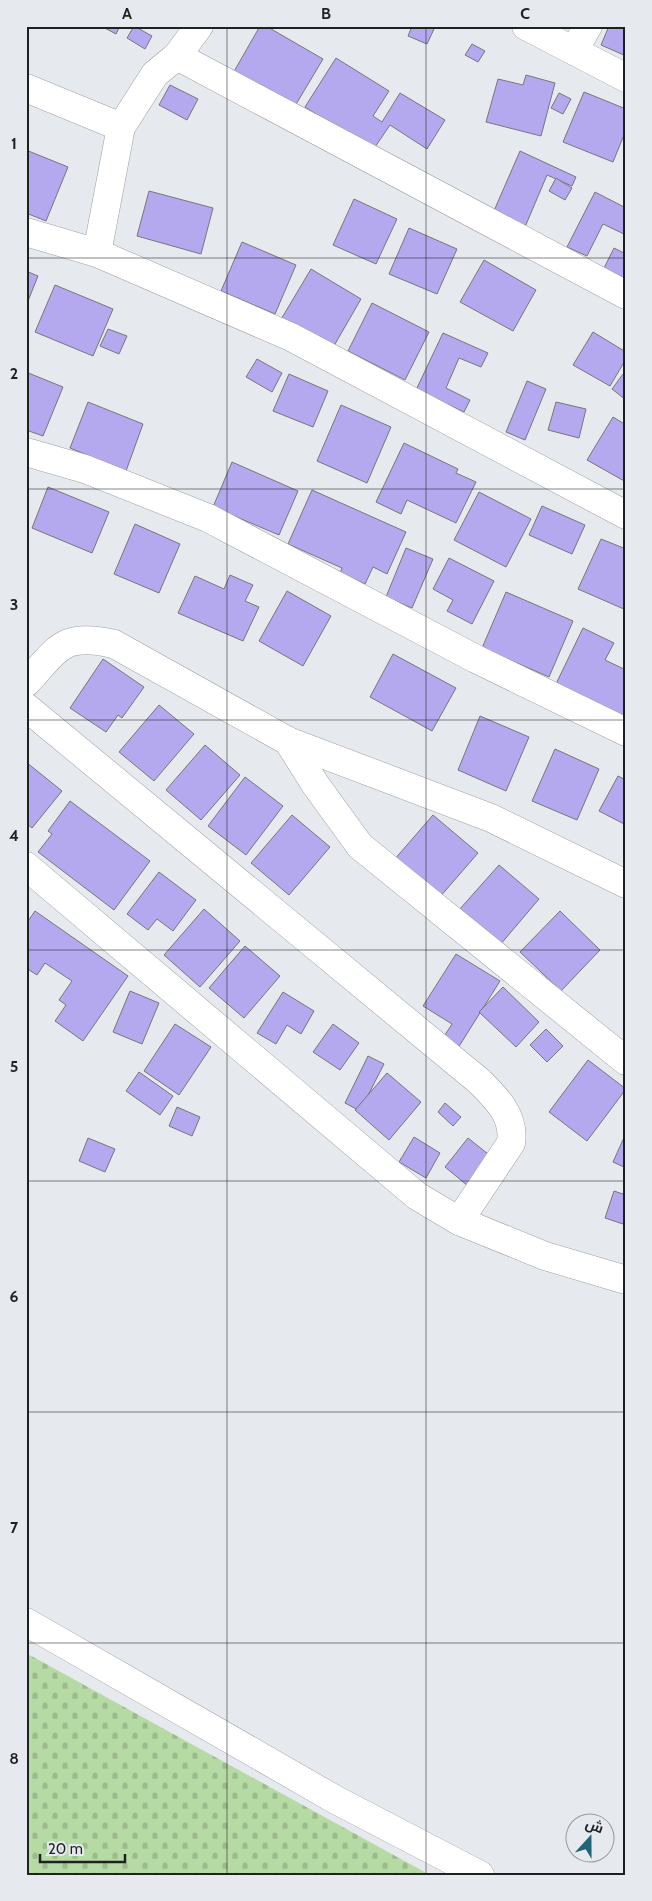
<svg xmlns="http://www.w3.org/2000/svg" width="652" height="1901" font-family="Cabin,Cairo,sans-serif">
  <defs>
    <pattern id="cemetery-stones" width="16" height="16" patternUnits="userSpaceOnUse" patternTransform="scale(1.25)"><rect width="16" height="16" fill="#b6daa4"/><path d="M2 7V4a2 2 0 0 1 4 0v3zM10 15v-3a2 2 0 0 1 4 0v3z" fill="#9cbb8d"/></pattern>
  </defs>
  <rect width="100%" height="100%" fill="#e6eaef"/>
  <!-- cemetery -->
  <path fill="url(#cemetery-stones)" d="M26 1653 430 1875H26Z"/>
  <!-- building -->
  <g fill="#b4a8ee" stroke="#77767c">
    <path d="M101 26H120L116 34Z"/>
    <path d="M134 26 152 36 145 49 127 38Z"/>
    <path d="M260 26H266L323 59 295 106 232 75Z"/>
    <path d="M412 26H428L434 29 427 44 408 36Z"/>
    <path d="M609 26H626V56L601 45Z"/>
    <path d="M472 44 485 51 478 62 465 55Z"/>
    <path d="M336 58 389 91 373 116 382 122 400 93 445 120 427 149 390 125 373 150 305 107Z"/>
    <path d="M526 75 555 83 541 136 486 122 498 79 523 85Z"/>
    <path d="M170 85 198 99 187 120 159 105Z"/>
    <path d="M584 92 626 109V130L613 162 563 142Z"/>
    <path d="M559 93 571 99 563 114 551 108Z"/>
    <path d="M26 150 68 167 46 221 26 213Z"/>
    <path d="M520 151 576 177 572 186 547 175 525 227 493 213Z"/>
    <path d="M556 178 572 188 565 200 549 191Z"/>
    <path d="M149 191 213 208 201 254 137 236Z"/>
    <path d="M595 192 626 208V235L603 224 587 256 567 247Z"/>
    <path d="M354 199 397 219 376 264 333 245Z"/>
    <path d="M409 228 457 249 437 294 389 274Z"/>
    <path d="M242 242 296 265 275 314 221 291Z"/>
    <path d="M614 248 626 254V283L602 272Z"/>
    <path d="M484 260 536 290 513 331 460 302Z"/>
    <path d="M311 269 361 299 331 351 280 321Z"/>
    <path d="M26 271 38 276 26 306Z"/>
    <path d="M55 285 113 309 93 356 35 332Z"/>
    <path d="M372 303 429 332 405 380 348 351Z"/>
    <path d="M108 329 127 336 119 354 100 346Z"/>
    <path d="M593 332 626 352V359L610 386 573 365Z"/>
    <path d="M443 333 488 353 481 367 459 358 446 388 470 400 464 412 416 390Z"/>
    <path d="M257 359 282 373 272 392 246 377Z"/>
    <path d="M26 372 63 387 43 436 26 430Z"/>
    <path d="M289 374 328 391 313 427 273 411Z"/>
    <path d="M623 374 626 377V400L612 389Z"/>
    <path d="M527 381 546 389 525 440 506 432Z"/>
    <path d="M88 402 143 424 126 471 70 448Z"/>
    <path d="M556 402 586 409 579 438 548 430Z"/>
    <path d="M341 405 391 427 367 483 317 461Z"/>
    <path d="M613 417 626 425V482L587 460Z"/>
    <path d="M404 443 458 469 456 473 476 482 456 523 407 500 401 514 376 502Z"/>
    <path d="M232 462 298 491 279 535 213 507Z"/>
    <path d="M48 487 109 512 92 553 32 528Z"/>
    <path d="M312 490 406 532 387 574 373 567 365 584 340 573 342 568 288 544Z"/>
    <path d="M479 492 531 519 506 567 454 540Z"/>
    <path d="M542 506 585 525 572 554 529 535Z"/>
    <path d="M135 524 180 544 159 593 114 574Z"/>
    <path d="M601 539 626 549V610L578 589Z"/>
    <path d="M406 548 433 559 412 608 386 597Z"/>
    <path d="M449 558 494 581 472 624 447 611 453 600 433 589Z"/>
    <path d="M230 575 253 585 245 601 259 607 243 641 178 613 195 576 224 589Z"/>
    <path d="M287 591 331 616 303 666 259 641Z"/>
    <path d="M506 592 573 621 549 677 482 648Z"/>
    <path d="M583 628 614 643 605 660 626 670V708L620 721 554 688Z"/>
    <path d="M393 654 456 688 432 731 370 697Z"/>
    <path d="M103 659 144 687 122 718 118 715 106 732 70 708Z"/>
    <path d="M159 705 194 734 154 781 119 752Z"/>
    <path d="M480 716 529 737 506 791 458 770Z"/>
    <path d="M205 745 240 775 201 820 166 790Z"/>
    <path d="M555 749 599 769 577 820 532 801Z"/>
    <path d="M26 762 62 791 32 828 26 823Z"/>
    <path d="M618 776 626 780V825L599 811Z"/>
    <path d="M245 777 283 806 246 855 208 826Z"/>
    <path d="M70 801 150 861 114 910 38 852 52 834 48 831Z"/>
    <path d="M292 815 330 847 289 895 251 863Z"/>
    <path d="M433 815 478 853 439 898 394 860Z"/>
    <path d="M499 865 539 899 500 945 459 910Z"/>
    <path d="M159 872 196 900 173 931 157 919 148 930 127 914Z"/>
    <path d="M204 909 240 941 200 987 164 955Z"/>
    <path d="M35 911 128 976 83 1041 55 1021 66 1005 59 1000 72 981 45 963 37 975 26 968V924Z"/>
    <path d="M560 911 600 950 561 991 520 952Z"/>
    <path d="M245 946 280 976 244 1018 209 988Z"/>
    <path d="M456 954 500 981 458 1048 443 1038 452 1024 423 1006Z"/>
    <path d="M503 987 539 1022 516 1047 479 1012Z"/>
    <path d="M130 991 159 1003 142 1044 113 1032Z"/>
    <path d="M283 992 314 1011 301 1034 287 1025 276 1044 257 1033Z"/>
    <path d="M175 1024 211 1047 179 1095 144 1071Z"/>
    <path d="M333 1024 359 1043 340 1070 313 1052Z"/>
    <path d="M546 1029 563 1046 547 1062 530 1045Z"/>
    <path d="M368 1056 384 1064 360 1111 345 1103Z"/>
    <path d="M588 1060 626 1089 587 1141 549 1112Z"/>
    <path d="M139 1072 173 1096 160 1115 126 1091Z"/>
    <path d="M387 1073 421 1102 389 1140 355 1110Z"/>
    <path d="M445 1103 461 1117 453 1126 438 1112Z"/>
    <path d="M177 1107 200 1117 192 1136 169 1126Z"/>
    <path d="M626 1133V1168L613 1162Z"/>
    <path d="M414 1137 440 1153 426 1178 399 1162Z"/>
    <path d="M88 1138 115 1149 105 1172 79 1161Z"/>
    <path d="M468 1138 503 1166 479 1195 445 1167Z"/>
    <path d="M614 1191 626 1195V1225L605 1218Z"/>
  </g>
  <g fill="none" stroke-linecap="round" stroke-linejoin="round">
    <defs>
      <g id="minor">
        <path d="M526 26 626 78"/>
        <path d="M574 50 588 26"/>
        <path d="M177 56 626 295"/>
        <path d="M26 88 121 127"/>
        <path d="M26 232 97 253 291 337 626 515"/>
        <path d="M97 253 121 127 155 74 177 56 199 26"/>
        <path d="M26 452 85 469 208 518 476 659 626 732"/>
        <path d="M26 683C59 648 62 632 114 644L288 741 491 818 626 884"/>
        <path d="M26 707 479 1081C497 1099 515 1116 511 1143L459 1221 417 1196 26 866"/>
        <path d="M288 741 315 784 360 846 626 1061"/>
        <path d="M459 1221 545 1256 626 1280"/>
        <path d="M26 1622 336 1800 480 1875"/>
      </g>
    </defs>
    <!-- minor casing -->
    <use href="#minor" stroke="#9ea1a6" stroke-width="29"/>
    <!-- minor -->
    <use href="#minor" stroke="#fff" stroke-width="28"/>
  </g>
  <!-- grid -->
  <path fill="none" stroke="#1f2022" stroke-width="1" stroke-opacity="0.55" d="M227 26V1875M426 26V1875M26 258H626M26 489H626M26 720H626M26 950H626M26 1181H626M26 1412H626M26 1643H626"/>
  <!-- border -->
  <rect width="652" height="1901" fill="none" stroke="#e6eaef" stroke-width="55"/>
  <!-- north arrow -->
  <g transform="translate(590 1838) rotate(21)"><circle r="24" fill="#e6eaef" stroke="#96999d"/>
  <path d="M0-4L9 19L0 12L-9 19Z" fill="#1f6575"/>
  <text y="-8" font-size="14" font-weight="bold" text-anchor="middle" fill="#1f2022">ش</text>
  </g>
  <!-- scale -->
  <path d="M40 1854v8h85v-8" fill="none" stroke="#1f2022" stroke-width="2.5"/>
  <text x="48" y="1854" font-size="15" fill="#1f2022" stroke="#e6eaef" stroke-width="4" paint-order="stroke">20 m</text>
  <rect x="28" y="28" width="596" height="1846" fill="none" stroke="#1f2022" stroke-width="2"/>
  <g font-size="16" text-anchor="middle" font-weight="bold" fill="#1f2022">
    <text x="127" y="19">A</text>
    <text x="326" y="19">B</text>
    <text x="525" y="19">C</text>
    <text x="14" y="149">1</text>
    <text x="14" y="379">2</text>
    <text x="14" y="610">3</text>
    <text x="14" y="841">4</text>
    <text x="14" y="1072">5</text>
    <text x="14" y="1302">6</text>
    <text x="14" y="1533">7</text>
    <text x="14" y="1764">8</text>
  </g>
</svg>
